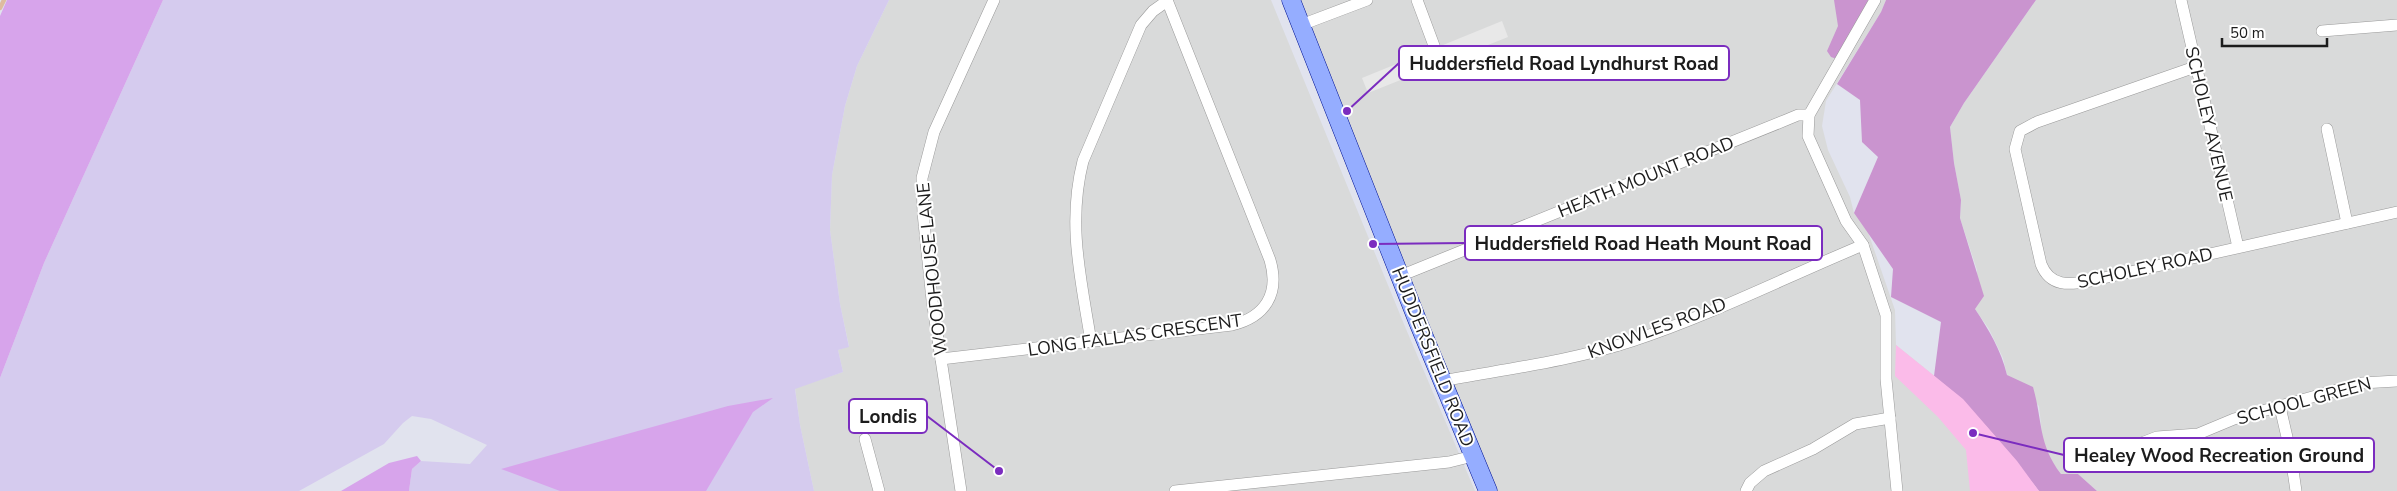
<svg xmlns="http://www.w3.org/2000/svg" width="2397" height="491" font-family="'Nunito Sans',sans-serif">
  <rect width="100%" height="100%" fill="#e1e3ee"/>
  <!-- residential -->
  <g fill="#d9dada">
    <path d="M889 0H1271L1406 329 1475 491H814L800 425 795 388 843 372 838 350 849 346 840 304 830 230 832 175 845 106 857 66Z"/>
    <path d="M1296 0H1886L1881 12 1826 101 1822 126 1828 150 1850 197 1854 213 1868 232 1895 310 1896 345 1963 399 2039 491H1497Z"/>
    <path d="M2036 0H2397V491H2097L2078 474H2061L2051 461 2043 443 2039 406 2007 375 2003 358 1989 329 1975 309 1977 270 1960 218 1961 200 1954 163 1950 127 1964 103Z"/>
  </g>
  <!-- farmland -->
  <path fill="#d5cbee" d="M163 0H889L857 66 845 106 832 175 830 230 840 304 849 347 838 350 843 372 795 389 800 425 814 491H409L412 469 421 461 470 464 487 445 431 419 412 416 403 423 384 444 299 491H0V378L44 263Z"/>
  <!-- grass -->
  <g fill="#d7a4eb">
    <path d="M7 0H163L44 263 0 378V16Z"/>
    <path d="M773 398 753 412 706 491H560L501 469 728 406Z"/>
    <path d="M417 456 421 461 412 469 409 491H341L389 463Z"/>
  </g>
  <!-- forest -->
  <g fill="#ca94cf">
    <path d="M1834 0H1872L1837 59 1831 57 1827 51 1838 26Z"/>
    <path d="M1886 0H2036L1964 103 1950 127 1954 163 1961 200 1960 218 1984 296 1975 309C1989 330 2001 350 2007 375L2033 387C2043 422 2038 444 2061 474H2078L2097 491H2039C2006 449 1976 410 1934 376L1941 322 1891 297 1893 269 1854 213 1878 157 1862 142 1860 100 1837 84 1881 12Z"/>
  </g>
  <!-- park -->
  <path fill="#fbbbe9" d="M1896 345 1963 399 2017 461 2039 491H1970L1966 450 1938 417 1895 376Z"/>
  <!-- parking -->
  <path fill="#e8e8e8" d="M1502 21 1508 37 1368 93 1362 78Z"/>
  <g fill="none" stroke-linecap="round" stroke-linejoin="round">
    <!-- stream -->
    <path stroke="#debb9f" stroke-width="4.5" d="M0 8 4 0"/>
    <defs>
      <g id="street">
        <path d="M1417 0 1439 59"/>
        <path d="M1875 0 1809 115 1808 136 1846 221 1863 245 1886 315V379L1897 491"/>
        <path d="M2181 0 2238 247"/>
        <path d="M1301 25 1367 0"/>
        <path d="M2322 31 2397 25"/>
        <path d="M2195 67 2037 122 2020 131 2015 149 2041 264C2050 287 2069 285 2090 281L2397 212"/>
        <path d="M2327 129 2347 223"/>
        <path d="M1400 276 1786 120 1798 115H1809"/>
        <path d="M1091 342C1081 279 1067 224 1083 161L1141 25 1153 11 1167 1"/>
        <path d="M941 359 1232 325C1265 317 1280 294 1270 260L1167 0"/>
        <path d="M1442 381C1506 369 1571 361 1632 341 1711 315 1786 277 1863 245"/>
        <path d="M2280 407 2290 450 2296 491"/>
        <path d="M865 439 879 491"/>
        <path d="M2111 450 2128 453 2135 465"/>
        <path d="M2128 453 2139 444 2157 437 2198 434 2234 419 2362 383 2397 381"/>
        <path d="M961 491 932 300 923 213 922 178 934 132 994 0"/>
        <path d="M1175 491 1449 462 1473 456"/>
        <path d="M1746 491 1750 483 1764 471 1813 449 1855 424 1890 418"/>
      </g>
      <path id="primary" d="M1291 0 1418 322 1488 491"/>
    </defs>
    <!-- street casing -->
    <use href="#street" stroke="#999" stroke-width="12"/>
    <!-- primary casing -->
    <use href="#primary" stroke="#001294" stroke-width="19"/>
    <!-- street -->
    <use href="#street" stroke="#fff" stroke-width="11"/>
    <!-- primary -->
    <use href="#primary" stroke="#95adff" stroke-width="18"/>
  </g>
  <g text-anchor="middle" stroke-width="4" stroke-linejoin="round" paint-order="stroke">
    <!-- street labels -->
    <g font-size="18" fill="#1c1c1c" stroke="#fff">
      <text transform="translate(2209 124) rotate(77)" y="6">SCHOLEY AVENUE</text>
      <text transform="translate(1646 177) rotate(-22)" y="6">HEATH MOUNT ROAD</text>
      <text transform="translate(2145 268) rotate(-12)" y="6">SCHOLEY ROAD</text>
      <text transform="translate(932 269) rotate(-96)" y="6">WOODHOUSE LANE</text>
      <text transform="translate(1657 328) rotate(-20)" y="6">KNOWLES ROAD</text>
      <text transform="translate(1135 335) rotate(-8)" y="6">LONG FALLAS CRESCENT</text>
      <text transform="translate(1433 357) rotate(68)" y="6">HUDDERSFIELD ROAD</text>
      <text transform="translate(2304 401) rotate(-15)" y="6">SCHOOL GREEN</text>
    </g>
  </g>
  <!-- callouts -->
  <path fill="none" stroke="#7b2cbf" stroke-width="2" d="M1347 111L1399 63M1373 244L1465 243M999 471L927 416M1973 433L2064 455"/>
  <g fill="#7b2cbf" stroke="#fff" stroke-width="2">
    <circle cx="1347" cy="111" r="5"/>
    <circle cx="1373" cy="244" r="5"/>
    <circle cx="999" cy="471" r="5"/>
    <circle cx="1973" cy="433" r="5"/>
  </g>
  <g fill="#fff" stroke="#7b2cbf" stroke-width="2">
    <rect x="1399" y="46" width="330" height="34" rx="5"/>
    <rect x="1465" y="226" width="357" height="34" rx="5"/>
    <rect x="849" y="399" width="78" height="34" rx="5"/>
    <rect x="2064" y="438" width="310" height="34" rx="5"/>
  </g>
  <g font-size="19" text-anchor="middle" font-weight="bold" fill="#1c1c1c">
    <text x="1564" y="70">Huddersfield Road Lyndhurst Road</text>
    <text x="1643" y="250">Huddersfield Road Heath Mount Road</text>
    <text x="888" y="423">Londis</text>
    <text x="2219" y="462">Healey Wood Recreation Ground</text>
  </g>
  <!-- scale -->
  <path d="M2222 38v8h105v-8" fill="none" stroke="#1c1c1c" stroke-width="2.5"/>
  <text x="2230" y="38" font-size="15" fill="#1c1c1c" stroke="#ffffff" stroke-width="4" paint-order="stroke">50 m</text>
</svg>
